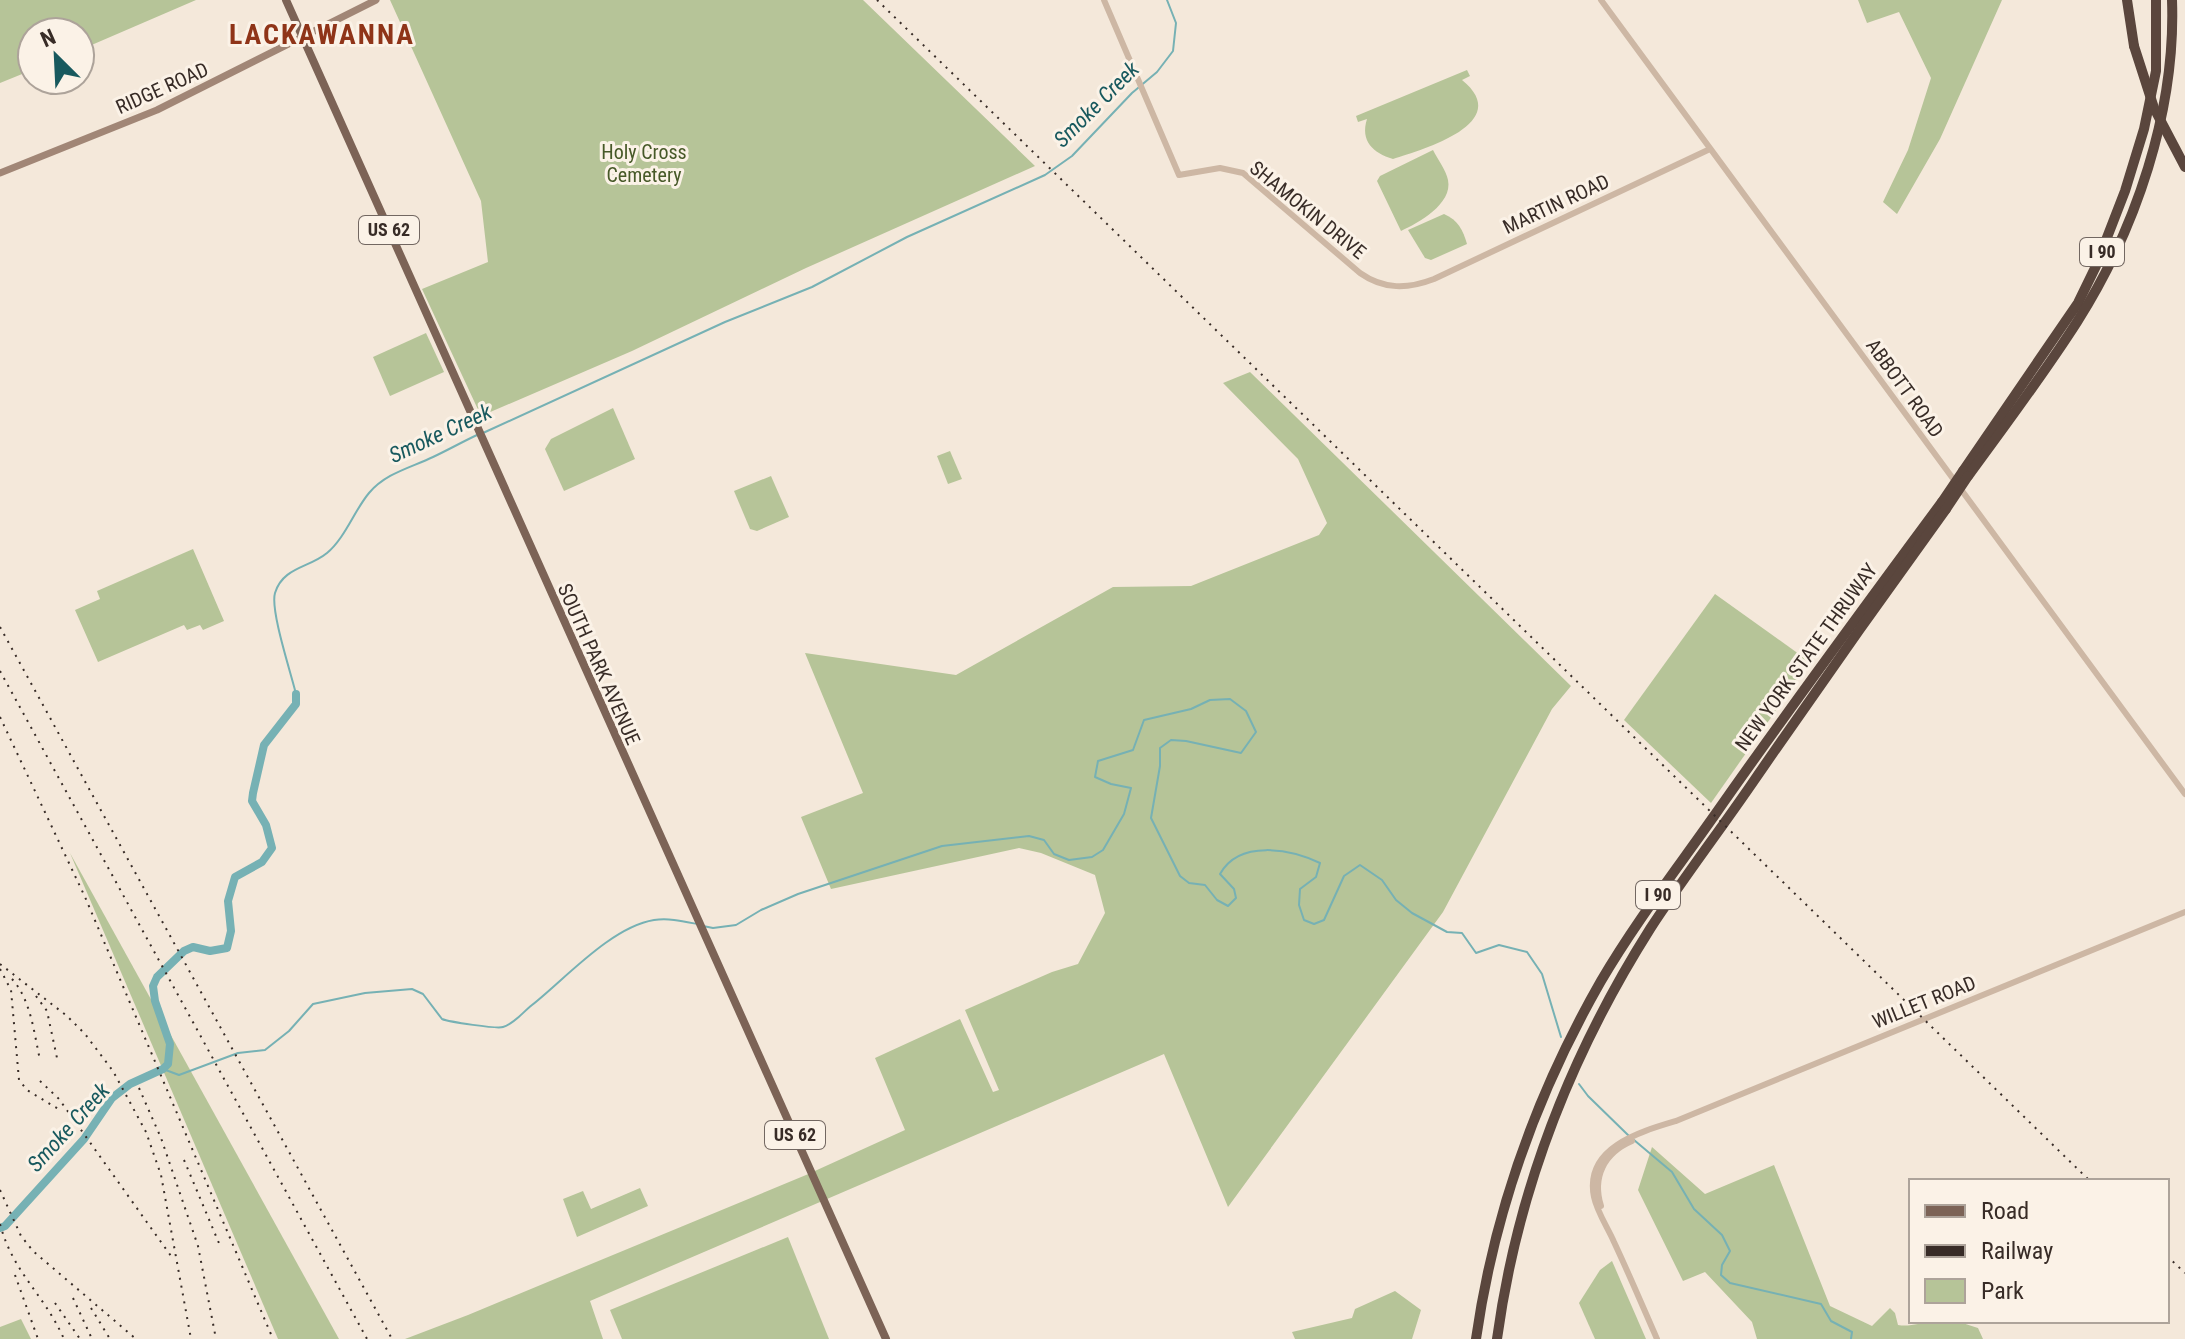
<svg xmlns="http://www.w3.org/2000/svg" width="2185" height="1339" font-family="'Roboto Condensed',sans-serif">
  <rect width="100%" height="100%" fill="#f4e8da"/>
  <!-- green -->
  <g fill="#b6c498">
    <path d="M0 0H196L80 50V32H32V70L0 83Z"/>
    <path d="M390 0H863L1035 166 806 268 632 351 481 416 422 289 488 262 481 201Z"/>
    <path d="M1858 0H2002L1940 139 1897 214 1883 202 1908 150 1931 78 1899 12 1867 23Z"/>
    <path d="M1467 70 1470 76 1462 80C1515 123 1424 149 1393 159 1373 153 1360 141 1367 119L1358 122 1356 116Z"/>
    <path d="M1433 150C1438 160 1446 170 1448 180 1453 204 1418 223 1401 231L1377 181 1380 176Z"/>
    <path d="M1444 214C1458 220 1463 230 1467 244L1431 260 1425 258 1408 230Z"/>
    <path d="M426 333 444 372 390 396 373 357Z"/>
    <path d="M1250 372 1571 686 1552 709 1443 912 1228 1207 1164 1054 590 1301 603 1339H405L468 1315 806 1175 905 1130 875 1058 960 1019 993 1092 999 1090 965 1010 1052 972 1078 964 1105 913 1095 875 1041 853 1019 848 831 889 801 817 863 793 805 653 956 675 1113 587 1191 586 1319 535 1327 523 1298 459 1223 383Z"/>
    <path d="M613 408 635 459 564 491 545 449 551 439Z"/>
    <path d="M950 451 962 479 948 484 937 456Z"/>
    <path d="M771 476 789 517 757 531 750 529 734 491Z"/>
    <path d="M193 549 224 621 203 630 200 625 187 630 184 625 98 662 75 610 100 599 97 591Z"/>
    <path d="M1715 594 1810 662 1711 803 1624 720Z"/>
    <path d="M70 853 339 1339H278Z"/>
    <path d="M1652 1147 1705 1194 1774 1165 1830 1306 1872 1326 1890 1308 1895 1313 1898 1325C1910 1327 1920 1323 1931 1321 1948 1319 1962 1322 1978 1328L1983 1339H1757L1752 1322 1705 1272 1683 1281 1638 1190Z"/>
    <path d="M640 1188 648 1206 577 1237 563 1199 583 1191 591 1209Z"/>
    <path d="M788 1237 829 1339H622L610 1310Z"/>
    <path d="M1612 1261 1646 1339H1595L1579 1303 1600 1270Z"/>
    <path d="M1395 1291 1421 1310 1412 1339H1295L1292 1332 1352 1318 1355 1309Z"/>
    <path d="M21 1319 31 1339H0V1327Z"/>
  </g>
  <g fill="none" stroke-linecap="round" stroke-linejoin="round">
    <!-- stream -->
    <g stroke="#76b1b4" stroke-width="2">
      <path d="M483 433 725 322 812 287 907 237 1045 175 1072 156 1132 93 1157 72 1173 51 1176 23 1167 0"/>
      <path d="M296 694C291 673 270 610 275 593 283 567 309 568 327 553 345 538 354 511 369 493 386 473 410 468 433 457 448 450 462 442 477 435"/>
      <path d="M703 926 713 928 736 925 761 910 798 894 942 846 1029 836 1044 840 1054 854 1069 860 1092 857 1103 850 1124 814 1131 788 1111 784 1095 777 1098 761 1133 750 1144 720 1191 709 1210 700 1230 699 1246 711 1256 732 1241 753 1186 741 1171 740 1160 748V766L1151 818 1180 876 1189 883 1205 885 1217 900 1228 906 1236 898 1234 889 1220 874C1239 839 1291 849 1320 863L1316 877 1300 889 1299 905 1304 920 1314 924 1324 920 1344 876 1360 865 1382 880 1396 900 1412 913 1447 932 1462 933 1476 953 1499 945 1527 952 1542 974 1561 1037"/>
      <path d="M163 1069 179 1075 238 1053 265 1050 289 1031 313 1004 365 993 412 989 423 994 442 1019C449 1022 497 1029 503 1027 514 1024 523 1012 532 1005 565 979 611 927 654 920 669 918 682 921 697 924"/>
      <path d="M1579 1084 1588 1096 1629 1136"/>
      <path d="M1634 1140 1672 1172 1694 1209 1722 1235 1730 1251 1722 1265 1721 1275 1730 1283 1821 1304 1831 1321 1852 1332 1851 1339"/>
    </g>
    <!-- river -->
    <path stroke="#76b1b4" stroke-width="8" d="M0 1228 5 1226 84 1139 112 1098 130 1084 163 1069 168 1064 170 1044 155 1001 153 986 157 977 184 951 193 947 210 951 227 948 231 931 228 901 235 877 262 862 272 848 266 825 252 801 253 793 264 745 296 704V694"/>
    <!-- tertiary -->
    <g stroke="#cdb7a4" stroke-width="6">
      <path d="M1104 0 1179 175 1220 168 1243 173 1360 273C1384 290 1408 289 1434 279L1710 149"/>
      <path d="M1601 0 2185 794"/>
      <path d="M1601 1206C1592 1177 1604 1153 1632 1141"/>
      <path d="M1657 1339C1643 1307 1629 1274 1614 1242 1608 1228 1597 1212 1594 1197 1584 1148 1639 1132 1676 1121L2185 912"/>
    </g>
    <!-- secondary -->
    <path stroke="#a18676" stroke-width="7" d="M0 173 157 110 376 0"/>
    <!-- primary -->
    <path stroke="#7c6356" stroke-width="8" d="M286 0 886 1339"/>
    <!-- motorway -->
    <g stroke="#5a463d" stroke-width="10">
      <path d="M2127 0 2134 46"/>
      <path d="M1963 471 2078 303 2096 266 2125 191 2144 129 2156 71V0"/>
      <path d="M1968 476C2005 426 2043 375 2077 322 2136 229 2176 111 2172 0"/>
      <path d="M1476 1339C1494 1213 1538 1091 1601 981 1635 923 1676 870 1714 816 1788 710 1865 606 1942 502"/>
      <path d="M1497 1339C1517 1192 1571 1054 1650 929 1682 880 1718 833 1751 785 1815 692 1880 600 1946 509"/>
    </g>
    <!-- rail -->
    <g stroke="#382c27" stroke-width="2" stroke-dasharray="2 6" stroke-linecap="butt">
      <path d="M877 0 2090 1181"/>
      <path d="M0 627 392 1339"/>
      <path d="M0 671 367 1339"/>
      <path d="M0 717 85 897 273 1339"/>
      <path d="M0 964 67 1016 85 1034 113 1071 146 1132 161 1175 191 1339"/>
      <path d="M0 969 11 990 19 1080 27 1090 60 1110"/>
      <path d="M12 979C31 1000 34 1033 40 1060"/>
      <path d="M36 996 47 1011 57 1058"/>
      <path d="M40 1081 59 1099 171 1256"/>
      <path d="M139 1088 161 1138 198 1246 216 1339"/>
      <path d="M184 1160 221 1248"/>
      <path d="M0 1190 21 1236 33 1251 136 1339"/>
      <path d="M0 1224C13 1273 44 1294 64 1339"/>
      <path d="M2167 1256 2185 1273"/>
      <path d="M15 1275 38 1339"/>
      <path d="M73 1298 92 1339"/>
      <path d="M55 1303 80 1339"/>
      <path d="M91 1308 110 1339"/>
    </g>
    <!-- motorway-bridge -->
    <g stroke="#5a463d" stroke-width="10">
      <path d="M2134 46 2154 108 2185 167"/>
      <path d="M1942 502 1963 471"/>
      <path d="M1946 509 1968 476"/>
    </g>
  </g>
  <g text-anchor="middle" stroke-width="6" stroke-linejoin="round" paint-order="stroke">
    <!-- shield labels -->
    <g fill="#fbf2e7" stroke="#726761" stroke-width="2">
      <rect x="359" y="216" width="60" height="28" rx="6"/>
      <rect x="2080" y="238" width="44" height="28" rx="6"/>
      <rect x="1636" y="881" width="44" height="28" rx="6"/>
      <rect x="765" y="1121" width="60" height="28" rx="6"/>
    </g>
    <g font-size="18" font-weight="bold" fill="#382c27">
      <text x="389" y="236">US 62</text>
      <text x="2102" y="258">I 90</text>
      <text x="1658" y="901">I 90</text>
      <text x="795" y="1141">US 62</text>
    </g>
    <!-- street labels -->
    <g font-size="20" fill="#382c27" stroke="#fbf2e7">
      <text transform="translate(162 88) rotate(-24)" y="7">RIDGE ROAD</text>
      <text transform="translate(1556 204) rotate(-25)" y="7">MARTIN ROAD</text>
      <text transform="translate(1308 210) rotate(39)" y="7">SHAMOKIN DRIVE</text>
      <text transform="translate(1905 388) rotate(54)" y="7">ABBOTT ROAD</text>
      <text transform="translate(1806 657) rotate(-54)" y="7">NEW YORK STATE THRUWAY</text>
      <text transform="translate(599 664) rotate(66)" y="7">SOUTH PARK AVENUE</text>
      <text transform="translate(1924 1002) rotate(-22)" y="7">WILLET ROAD</text>
    </g>
    <!-- park labels -->
    <g font-size="20" fill="#475928" stroke="#fbf2e7">
      <text x="644" y="159">Holy Cross<tspan x="644" dy="23">Cemetery</tspan></text>
    </g>
    <!-- water labels -->
    <g font-size="22" font-style="italic" fill="#18595e" stroke="#fbf2e7">
      <text transform="translate(1096 104) rotate(-45)" y="8">Smoke Creek</text>
      <text transform="translate(440 433) rotate(-25)" y="8">Smoke Creek</text>
      <text transform="translate(68 1127) rotate(-48)" y="8">Smoke Creek</text>
    </g>
    <!-- district labels -->
    <g font-size="28" font-weight="bold" letter-spacing="2" fill="#8f3418" stroke="#fbf2e7">
      <text x="322" y="44">LACKAWANNA</text>
    </g>
  </g>
  <!-- legend -->
  <rect x="1909" y="1179" width="260" height="144" fill="#fbf2e7" stroke="#ada39a" stroke-width="2"/>
  <rect x="1925" y="1205" width="40" height="12" fill="#7c6356" stroke="#ada39a" stroke-width="2"/>
  <text x="1981" y="1219" font-size="24" fill="#382c27">Road</text>
  <rect x="1925" y="1245" width="40" height="12" fill="#382c27" stroke="#ada39a" stroke-width="2"/>
  <text x="1981" y="1259" font-size="24" fill="#382c27">Railway</text>
  <rect x="1925" y="1279" width="40" height="24" fill="#b6c498" stroke="#ada39a" stroke-width="2"/>
  <text x="1981" y="1299" font-size="24" fill="#382c27">Park</text>
  <!-- north arrow -->
  <g transform="translate(56 56) rotate(336)"><circle r="38" fill="#fbf2e7" stroke="#ada39a" stroke-width="2"/>
  <path d="M0-6L14 30L0 20L-14 30Z" fill="#18595e"/>
  <text y="-12" font-size="22" font-weight="bold" text-anchor="middle" fill="#382c27">N</text>
  </g>
</svg>
